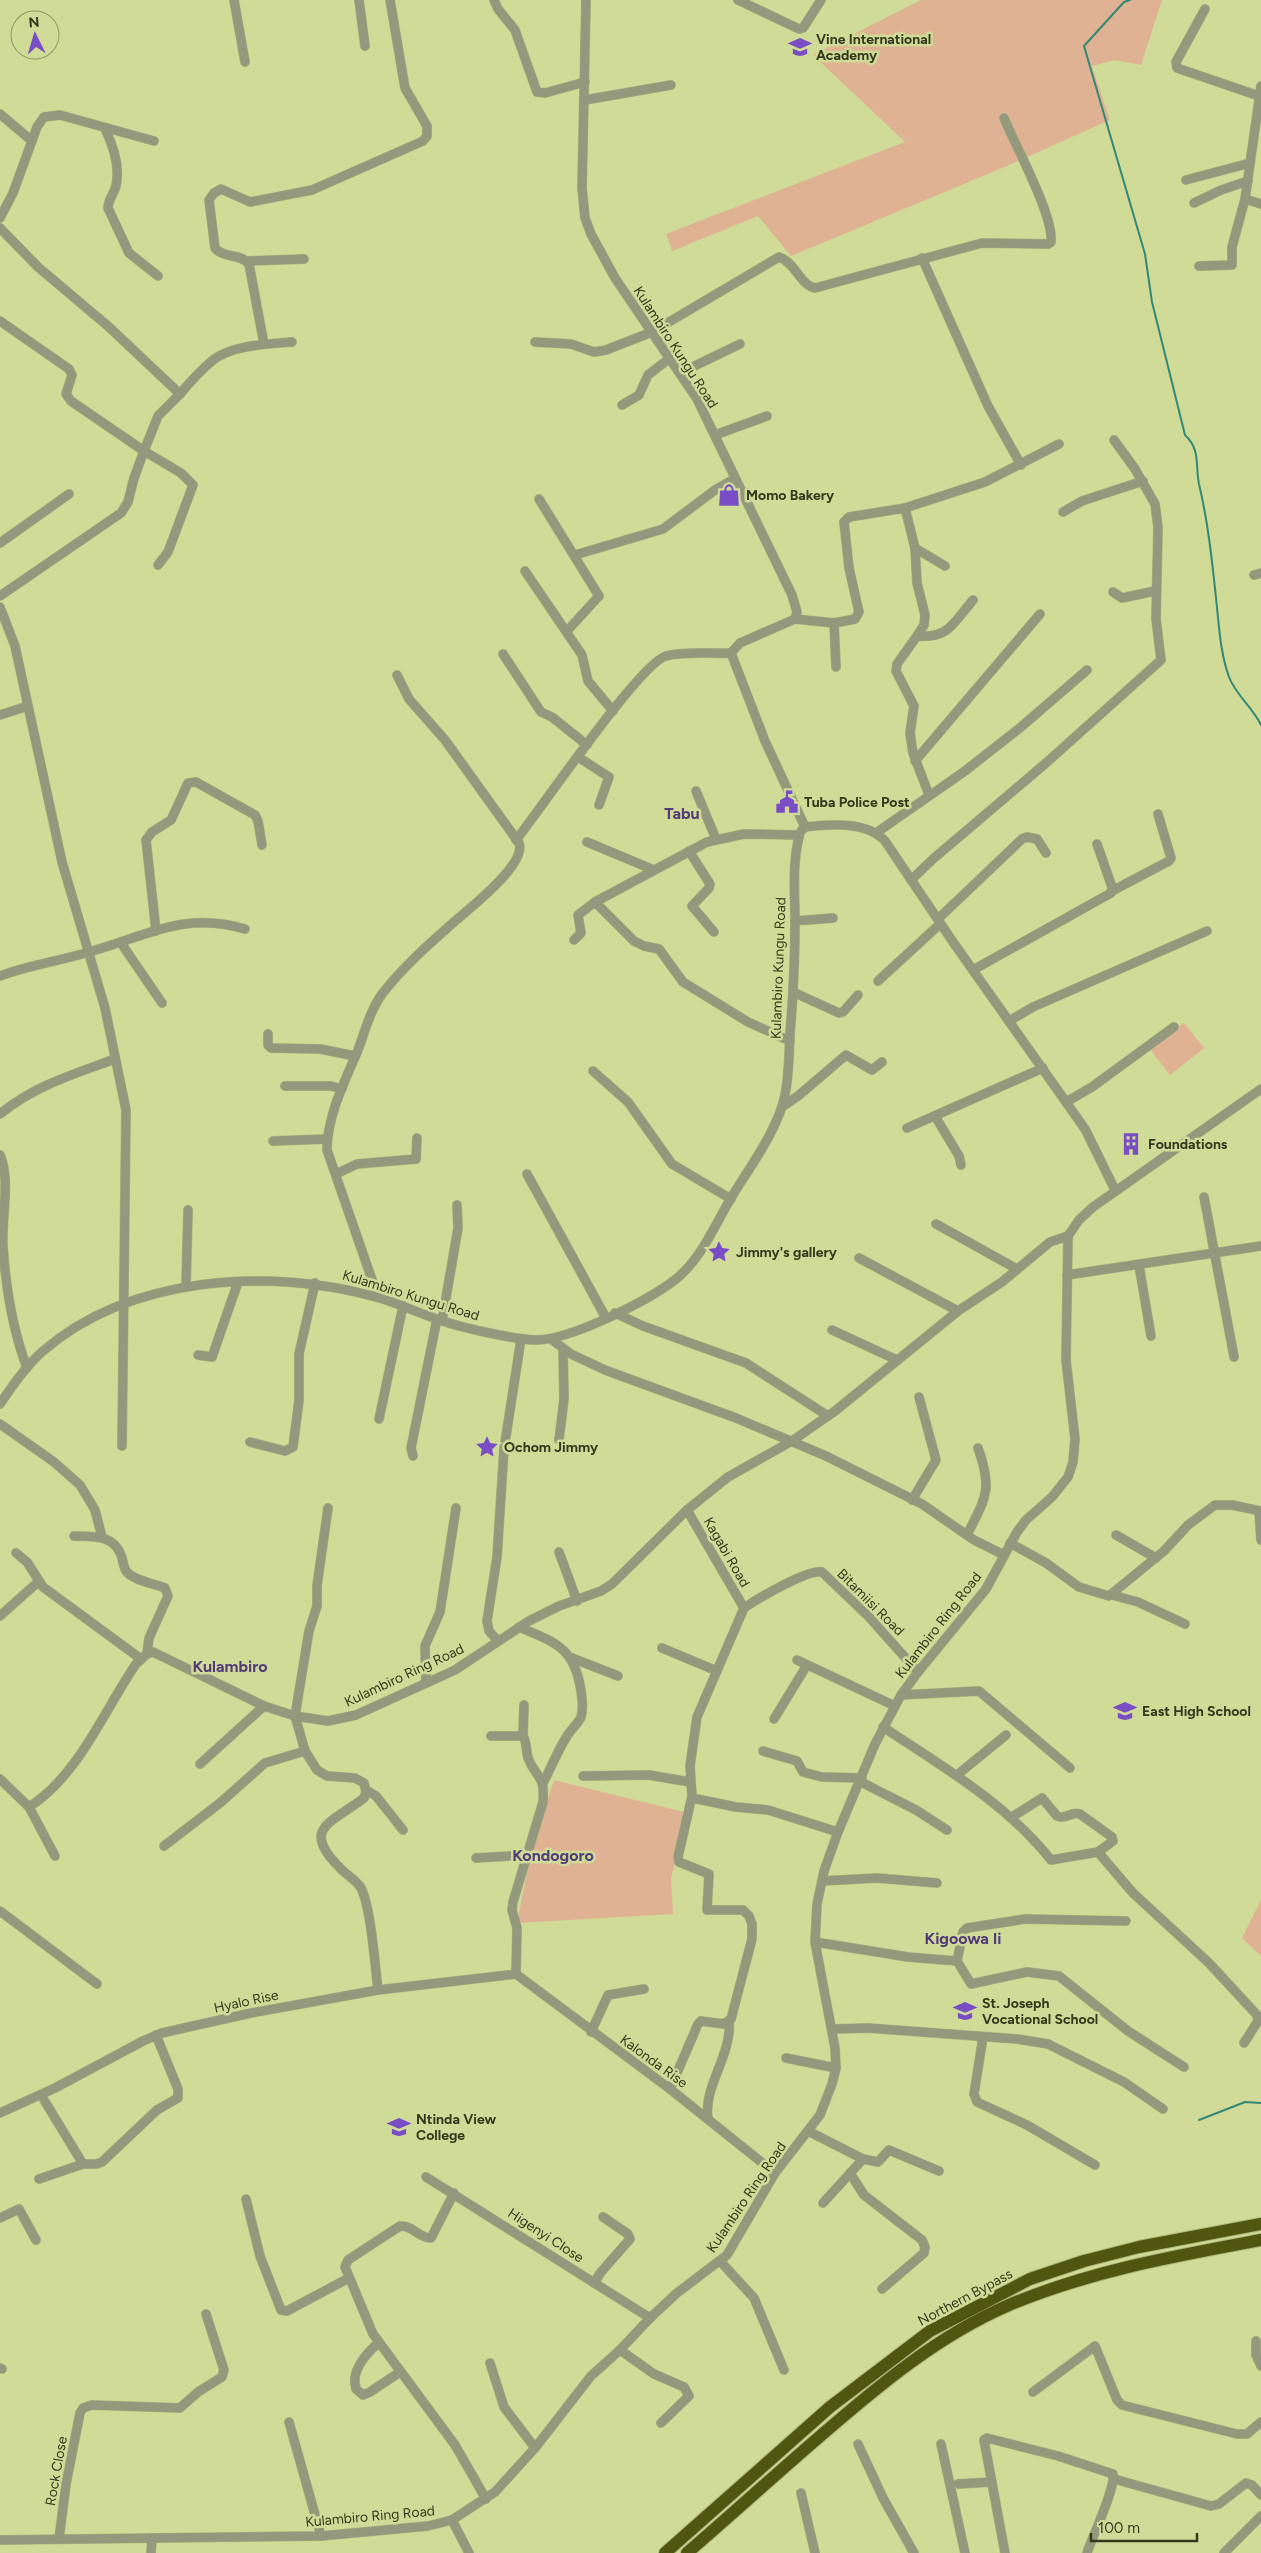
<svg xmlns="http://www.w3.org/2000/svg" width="1261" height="2553" font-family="Figtree,sans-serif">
  <rect width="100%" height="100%" fill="#cfdb97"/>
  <!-- green -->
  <g fill="#dfb293">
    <path d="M921 0H1162L1141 65 1114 60 1092 66 1110 120 1007 166 791 256 758 216 672 251 666 234 905 142 813 55Z"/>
    <path d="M1184 1023 1204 1048 1170 1075 1150 1049Z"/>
    <path d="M554 1780 688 1813 671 1878 673 1914 517 1923 531 1852Z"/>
    <path d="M1261 1900V1956L1242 1938Z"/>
  </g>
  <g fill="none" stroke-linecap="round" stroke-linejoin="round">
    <!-- stream -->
    <g stroke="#338876" stroke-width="2">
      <path d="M1130 0 1124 2 1084 46 1145 254 1152 302 1185 435C1201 450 1195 465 1199 484 1208 522 1212 560 1216 598 1219 625 1220 652 1229 677 1236 695 1253 708 1261 725"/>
      <path d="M1199 2120 1245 2102 1261 2103"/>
    </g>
    <defs>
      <g id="minor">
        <path d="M234 0 245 62"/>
        <path d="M359 0 365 46"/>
        <path d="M494 0 498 9 515 30 537 92 545 93 585 82"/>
        <path d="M586 0 582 188 585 218 591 234 615 278 697 399 792 595 797 612 795 619 740 643 731 653 765 741 805 827"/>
        <path d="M738 0 799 29 803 28 821 0"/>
        <path d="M1205 9 1176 62 1177 68 1259 96"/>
        <path d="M1261 86 1245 199 1261 204"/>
        <path d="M585 100 671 85"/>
        <path d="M0 114 32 141"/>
        <path d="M105 129C113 145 120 167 116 186 114 194 108 199 108 208L129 253 158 276"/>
        <path d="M1186 180 1250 163"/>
        <path d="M1194 203 1221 190 1248 181"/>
        <path d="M0 218 13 193 37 127 44 117 60 115 154 141"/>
        <path d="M0 228 38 267 109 327 180 394C190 382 201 370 213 360 233 345 268 344 292 342"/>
        <path d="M922 258 988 406 1021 465"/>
        <path d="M248 261 304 259"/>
        <path d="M1199 266 1232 265V247L1245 199"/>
        <path d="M0 321 69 369 72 375 66 394 71 401 144 451 134 478 128 502 121 513 0 596"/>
        <path d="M535 342 571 344 594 352 606 350 652 332 779 257C795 262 800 285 815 288L982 243 1048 244 1051 242C1054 216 1015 145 1004 118"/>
        <path d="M264 344 249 264C241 253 224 259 215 248L209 200 214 193 221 189 250 202 312 190 423 141 427 136V126L405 88 390 0"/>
        <path d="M680 373 740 344"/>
        <path d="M622 405 639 395 648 375 670 358"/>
        <path d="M715 435 767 416"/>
        <path d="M539 499 599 596 567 631"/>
        <path d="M1063 512 1082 501 1143 481"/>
        <path d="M0 543 69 494"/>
        <path d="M915 548 945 566"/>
        <path d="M575 555 663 529 715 490 734 479"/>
        <path d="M158 565 168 552 193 485 181 473 144 451 158 416 180 394"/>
        <path d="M525 571 582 655 588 681 613 711"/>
        <path d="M1254 575 1261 573"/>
        <path d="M1113 592 1122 598 1155 591"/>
        <path d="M0 607 15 646 62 862 105 1008 126 1110 122 1446"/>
        <path d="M795 619 834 623 836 667"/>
        <path d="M834 623 855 619 859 612 849 568 844 522 849 517 905 508"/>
        <path d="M917 636C949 639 954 622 973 600"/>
        <path d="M503 654 541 712 552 717 587 745"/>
        <path d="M0 715 28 706"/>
        <path d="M578 757 609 777 599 805"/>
        <path d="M915 761 1040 614"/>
        <path d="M696 791 716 839"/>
        <path d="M929 795 913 753 910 733 914 706 896 671 897 664 917 636 924 625 925 615 917 583 915 548 905 508 985 482 1059 444"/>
        <path d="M805 827C830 824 867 821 885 841L953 942 1085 1129 1115 1190"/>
        <path d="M876 833 965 771 1021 727 1087 670"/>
        <path d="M516 840C540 810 640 663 666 656 685 651 711 654 731 653"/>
        <path d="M587 842 654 870"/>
        <path d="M689 851 710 884 709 888 692 906 714 932"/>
        <path d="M911 880 933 859 1046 763 1161 660 1156 619 1158 527 1155 504 1135 469 1114 440"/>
        <path d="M1112 891 1169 861 1171 858 1158 814"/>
        <path d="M595 902 634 941 644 946 659 949 683 982 748 1022 790 1041"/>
        <path d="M938 919 1022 839 1027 837 1037 839 1046 853"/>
        <path d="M795 921 833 918"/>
        <path d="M156 931 146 840 152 832 171 820 188 783 196 782 255 815 258 821 262 845"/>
        <path d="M574 940 581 933 578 915 595 902 707 842 744 834 799 835"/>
        <path d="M121 943 162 1003"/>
        <path d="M973 970 1111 893 1112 887 1097 844"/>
        <path d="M0 976C28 965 60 961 89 952 147 936 183 911 245 929"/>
        <path d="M878 981 940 924"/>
        <path d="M793 992 839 1013 843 1012 858 995"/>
        <path d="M1009 1021 1033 1007 1207 931"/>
        <path d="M268 1034V1045L271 1048 320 1049 355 1056"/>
        <path d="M593 1071 628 1102 672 1164 731 1199"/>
        <path d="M285 1086H331L342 1089"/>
        <path d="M1066 1102 1092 1087 1174 1027"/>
        <path d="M782 1107 798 1096 846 1055 872 1070 882 1062"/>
        <path d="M0 1114C34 1086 74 1074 115 1059"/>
        <path d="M935 1116 959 1156 961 1165"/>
        <path d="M907 1128 1043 1068"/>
        <path d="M273 1141 327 1139"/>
        <path d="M0 1155C11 1179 1 1220 3 1247 6 1290 12 1328 27 1368"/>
        <path d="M336 1174 357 1164 416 1159 417 1138"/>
        <path d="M527 1174 606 1318"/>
        <path d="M1204 1197 1234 1357"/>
        <path d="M936 1224 1017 1269"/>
        <path d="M859 1258 958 1311"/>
        <path d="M1139 1265 1151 1336"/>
        <path d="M1067 1275 1261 1246"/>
        <path d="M186 1287 188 1210"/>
        <path d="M378 1297 327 1150C327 1116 345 1081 358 1050 365 1031 370 1011 382 994 403 967 429 944 454 922 470 908 527 864 519 843L445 740 409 699 397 675"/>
        <path d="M615 1313 643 1326 746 1363 828 1416"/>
        <path d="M442 1321 458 1228 457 1205"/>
        <path d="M832 1330 897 1360"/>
        <path d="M551 1339 571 1354 605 1370 736 1418 826 1456 922 1504 974 1540 1004 1555"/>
        <path d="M198 1355 212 1357 238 1282"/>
        <path d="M0 1404C13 1385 26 1366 43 1351 130 1276 269 1267 376 1297 398 1303 418 1313 440 1320 459 1327 479 1331 499 1335 511 1337 524 1340 536 1340 570 1340 648 1301 676 1279 701 1259 715 1225 731 1198 749 1168 778 1130 785 1095 789 1075 789 1054 790 1034 793 997 795 960 795 923 795 895 792 864 799 837 800 831 801 831 805 827"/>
        <path d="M379 1419 403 1306"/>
        <path d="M0 1424 54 1462 80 1485 95 1510 102 1537"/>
        <path d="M559 1440 564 1399 563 1349"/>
        <path d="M250 1442 285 1451 293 1447 299 1400V1354L315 1283"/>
        <path d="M413 1456 411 1448 437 1319"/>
        <path d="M912 1500 936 1460 919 1397"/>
        <path d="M328 1508 317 1586V1606L309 1631 295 1716 305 1751 317 1770 327 1776 355 1778 364 1783 366 1792 364 1798C330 1824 300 1828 341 1869 347 1875 357 1881 361 1888 371 1908 375 1966 378 1990"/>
        <path d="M687 1510 744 1608"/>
        <path d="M1259 1511 1261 1540"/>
        <path d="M967 1535C986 1497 993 1490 978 1448"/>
        <path d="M1116 1535 1156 1558"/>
        <path d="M74 1536C93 1537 113 1534 121 1555 123 1560 123 1566 126 1571 132 1580 155 1584 165 1588L168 1596 149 1638 147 1654"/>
        <path d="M1010 1543 1046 1563 1079 1587 1109 1596 1164 1551 1188 1525 1215 1505H1232L1261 1511"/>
        <path d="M559 1552 577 1601"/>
        <path d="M16 1553 27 1562 43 1587 141 1659"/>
        <path d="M1112 1595 1138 1602 1185 1624"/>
        <path d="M0 1616 38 1582"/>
        <path d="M519 1627C555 1642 575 1648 581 1691 582 1700 584 1708 581 1717 578 1724 571 1729 567 1736 558 1750 551 1768 543 1783"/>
        <path d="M498 1641 489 1631 487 1621 497 1557 504 1449 521 1339"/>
        <path d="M662 1648 717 1671"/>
        <path d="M572 1658 618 1676"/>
        <path d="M797 1660 895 1706"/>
        <path d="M426 1682 425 1646 440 1612 456 1508"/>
        <path d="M901 1695 979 1691 1070 1768"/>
        <path d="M774 1719 807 1665"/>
        <path d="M883 1727C943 1767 1006 1803 1051 1860L1098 1852 1113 1841 1112 1837 1080 1814C1071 1811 1066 1820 1057 1816L1042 1798 1012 1817"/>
        <path d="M491 1736H523C527 1742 526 1751 528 1758 536 1779 545 1773 543 1802L513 1902 512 1910 517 1928 516 1974"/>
        <path d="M523 1736 524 1705"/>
        <path d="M763 1751 797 1761 803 1772 822 1777 862 1778"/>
        <path d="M200 1764 264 1706"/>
        <path d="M957 1775 1006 1735"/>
        <path d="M583 1776 649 1775 690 1782"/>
        <path d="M0 1779 29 1807C79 1775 103 1712 136 1664L147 1654 153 1652 264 1706 295 1716 328 1721 356 1715 455 1670 529 1621 559 1606 601 1591 612 1584 687 1510 728 1477 792 1441 835 1411 958 1311 1002 1282 1050 1242 1068 1236"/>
        <path d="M861 1782 916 1810 947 1830"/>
        <path d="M366 1790 376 1796 403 1830"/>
        <path d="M692 1798 736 1807 768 1810 838 1832"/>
        <path d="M29 1807 55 1856"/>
        <path d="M164 1846 220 1803 265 1763 305 1751"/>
        <path d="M1098 1852 1133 1893 1209 1963 1257 2015 1258 2021 1244 2043"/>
        <path d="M476 1858 526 1855"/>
        <path d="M822 1881 877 1878 937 1883"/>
        <path d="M0 1911 97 1984"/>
        <path d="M1126 1921 1025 1919 967 1928 963 1932 957 1961 971 1984 1027 1972 1059 1976 1128 2031 1184 2067"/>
        <path d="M815 1942 908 1957 957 1961"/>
        <path d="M516 1974 670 2089 775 2173"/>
        <path d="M833 2029 868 2028 1017 2039 1048 2044 1124 2082 1163 2109"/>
        <path d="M591 2032 608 1995 644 1989"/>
        <path d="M983 2037 974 2094 977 2102 1027 2125 1095 2165"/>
        <path d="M786 2058 836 2068"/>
        <path d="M670 2089 698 2024 701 2021 724 2024 731 2019 752 1939V1924L749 1916 743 1910H707L709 1874 679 1862 678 1857 692 1796 690 1766 697 1717 744 1608C757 1599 808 1569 822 1572L869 1617 918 1672"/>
        <path d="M41 2095 83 2164"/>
        <path d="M0 2113 55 2088 143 2041 162 2033 251 2013 378 1990 516 1974"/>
        <path d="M708 2118C703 2087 732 2055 729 2022"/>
        <path d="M808 2131 863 2159 878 2162 889 2150 939 2171"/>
        <path d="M850 2173 864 2195 922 2240 925 2247 924 2253 882 2289"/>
        <path d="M426 2177 650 2318"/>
        <path d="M39 2179 83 2164H96L102 2162 157 2110 178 2098V2089L156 2035"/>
        <path d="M454 2193 431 2238C418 2238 413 2225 400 2226L348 2260 345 2267 373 2334 455 2445 486 2499"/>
        <path d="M246 2199 260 2256 281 2310 287 2311 349 2278"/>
        <path d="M823 2203 863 2159"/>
        <path d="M0 2218 19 2209 36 2240"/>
        <path d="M720 2261 754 2298 784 2370"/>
        <path d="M594 2283 601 2272 630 2239 628 2234 603 2217"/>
        <path d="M1256 2341V2355L1261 2366"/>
        <path d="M379 2342C366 2354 350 2371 356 2389L363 2395 370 2392 400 2372"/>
        <path d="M620 2350 654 2374 684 2387 689 2396 661 2423"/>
        <path d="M490 2363 504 2407 535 2448"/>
        <path d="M0 2368 2 2369"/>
        <path d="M1033 2392 1095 2346 1117 2400 1122 2405 1237 2434H1247L1261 2422"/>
        <path d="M289 2422 321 2536"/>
        <path d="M858 2444 883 2498 914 2553"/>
        <path d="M941 2444 965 2553"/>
        <path d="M1114 2479 1211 2506 1219 2504 1246 2483 1252 2485 1261 2495"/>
        <path d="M958 2484 992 2482"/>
        <path d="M801 2493 815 2553"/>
        <path d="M452 2520 469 2553"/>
        <path d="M59 2539 66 2484 80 2413 83 2408 92 2405 180 2408 198 2392 222 2377 224 2370 206 2314"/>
        <path d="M0 2540 321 2536 428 2526 452 2520 495 2492 535 2448 591 2376 620 2350 650 2318 677 2293 727 2255 775 2173 820 2115 832 2084 836 2068 835 2048 815 1942 817 1904 824 1871 838 1832 875 1744 901 1695 918 1672 986 1589 1017 1532 1026 1520 1052 1497 1068 1477 1073 1462 1075 1439 1066 1360 1068 1236 1079 1220 1093 1207 1261 1089"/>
        <path d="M151 2553 152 2538"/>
        <path d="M1005 2553 984 2440 987 2438 1058 2456 1113 2474C1116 2488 1092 2537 1087 2553"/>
        <path d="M1224 2553 1261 2516"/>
      </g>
      <g id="highway">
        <path d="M665 2553 830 2407 930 2331 1030 2279 1084 2261 1139 2247 1261 2224"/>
        <path d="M687 2553C731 2515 774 2476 818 2438 877 2387 937 2336 1009 2305 1090 2271 1175 2256 1261 2240"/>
      </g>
    </defs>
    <!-- minor casing -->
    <use href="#minor" stroke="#adb77c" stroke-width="10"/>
    <!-- highway casing -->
    <use href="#highway" stroke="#adb77c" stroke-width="14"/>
    <!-- minor -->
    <use href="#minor" stroke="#94997d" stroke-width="9"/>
    <!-- highway -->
    <use href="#highway" stroke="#4e5610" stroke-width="12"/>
  </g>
  <!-- icons -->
  <defs>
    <symbol id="school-bare" viewBox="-9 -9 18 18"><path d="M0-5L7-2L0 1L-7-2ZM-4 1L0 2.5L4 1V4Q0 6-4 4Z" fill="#784dc5" stroke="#cfdb97" stroke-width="2.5" paint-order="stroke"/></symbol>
    <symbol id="shop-bare" viewBox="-9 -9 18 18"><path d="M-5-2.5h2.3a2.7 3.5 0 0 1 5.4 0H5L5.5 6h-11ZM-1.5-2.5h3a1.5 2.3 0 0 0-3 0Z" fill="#784dc5" stroke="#cfdb97" stroke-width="2.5" paint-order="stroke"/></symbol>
    <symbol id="civic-bare" viewBox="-9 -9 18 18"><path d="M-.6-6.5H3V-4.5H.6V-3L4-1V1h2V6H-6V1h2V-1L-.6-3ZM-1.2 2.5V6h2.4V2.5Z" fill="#784dc5" stroke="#cfdb97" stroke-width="2.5" paint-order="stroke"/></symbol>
    <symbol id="building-bare" viewBox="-9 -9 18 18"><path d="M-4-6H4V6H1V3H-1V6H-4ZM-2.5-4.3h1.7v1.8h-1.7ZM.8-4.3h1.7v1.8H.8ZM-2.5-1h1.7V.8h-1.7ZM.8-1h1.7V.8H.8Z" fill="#784dc5" stroke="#cfdb97" stroke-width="2.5" paint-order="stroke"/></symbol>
    <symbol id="sight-bare" viewBox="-9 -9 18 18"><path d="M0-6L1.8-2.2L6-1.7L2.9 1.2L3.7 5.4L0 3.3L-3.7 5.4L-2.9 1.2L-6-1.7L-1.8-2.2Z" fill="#784dc5" stroke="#cfdb97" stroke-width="2.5" paint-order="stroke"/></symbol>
  </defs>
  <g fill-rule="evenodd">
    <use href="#school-bare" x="784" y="31" width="32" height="32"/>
    <use href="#shop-bare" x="713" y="479" width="32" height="32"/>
    <use href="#civic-bare" x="771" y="786" width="32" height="32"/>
    <use href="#building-bare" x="1115" y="1128" width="32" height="32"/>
    <use href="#sight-bare" x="703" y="1236" width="32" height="32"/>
    <use href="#sight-bare" x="471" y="1431" width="32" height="32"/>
    <use href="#school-bare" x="1109" y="1695" width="32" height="32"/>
    <use href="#school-bare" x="949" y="1995" width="32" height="32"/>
    <use href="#school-bare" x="383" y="2111" width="32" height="32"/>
  </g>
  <g text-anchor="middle" stroke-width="5" stroke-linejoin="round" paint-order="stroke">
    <!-- poi labels -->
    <g font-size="14" font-weight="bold" fill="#34391d" stroke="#cfdb97" text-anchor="start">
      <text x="816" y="44">Vine International<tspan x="816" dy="16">Academy</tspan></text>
      <text x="746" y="500">Momo Bakery</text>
      <text x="804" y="807">Tuba Police Post</text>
      <text x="1148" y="1149">Foundations</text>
      <text x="736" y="1257">Jimmy's gallery</text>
      <text x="504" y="1452">Ochom Jimmy</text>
      <text x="1142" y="1716">East High School</text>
      <text x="982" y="2008">St. Joseph<tspan x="982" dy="16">Vocational School</tspan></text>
      <text x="416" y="2124">Ntinda View<tspan x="416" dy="16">College</tspan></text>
    </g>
    <!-- street labels -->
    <g font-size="14" fill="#34391d" stroke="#cfdb97">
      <text transform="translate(676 347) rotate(57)" y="5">Kulambiro Kungu Road</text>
      <text transform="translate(778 968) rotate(-88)" y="5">Kulambiro Kungu Road</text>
      <text transform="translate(411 1295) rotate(17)" y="5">Kulambiro Kungu Road</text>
      <text transform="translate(727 1552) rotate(60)" y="5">Kagabi Road</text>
      <text transform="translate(871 1602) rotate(45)" y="5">Bitamiisi Road</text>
      <text transform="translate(938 1625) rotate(-52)" y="5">Kulambiro Ring Road</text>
      <text transform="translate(404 1675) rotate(-25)" y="5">Kulambiro Ring Road</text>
      <text transform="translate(246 2001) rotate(-12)" y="5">Hyalo Rise</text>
      <text transform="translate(654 2061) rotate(36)" y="5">Kalonda Rise</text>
      <text transform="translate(746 2197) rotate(-56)" y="5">Kulambiro Ring Road</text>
      <text transform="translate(546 2235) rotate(33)" y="5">Higenyi Close</text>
      <text transform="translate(965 2297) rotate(-28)" y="5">Northern Bypass</text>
      <text transform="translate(56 2471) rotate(-80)" y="5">Rock Close</text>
      <text transform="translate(370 2516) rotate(-5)" y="5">Kulambiro Ring Road</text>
    </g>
    <!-- quarter labels -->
    <g font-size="16" font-weight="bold" fill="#503c79" stroke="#cfdb97">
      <text x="682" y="819">Tabu</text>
      <text x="230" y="1672">Kulambiro</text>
      <text x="553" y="1861">Kondogoro</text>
      <text x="963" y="1944">Kigoowa Ii</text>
    </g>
  </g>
  <!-- north arrow -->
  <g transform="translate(35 35) rotate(355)"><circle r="24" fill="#cfdb97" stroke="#919a66"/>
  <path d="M0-4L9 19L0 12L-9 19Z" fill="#784dc5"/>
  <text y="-8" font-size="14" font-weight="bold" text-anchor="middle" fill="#34391d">N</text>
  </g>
  <!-- scale -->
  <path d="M1091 2533v8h106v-8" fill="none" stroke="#34391d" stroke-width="2.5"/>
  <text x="1098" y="2533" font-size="15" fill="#34391d" stroke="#cfdb97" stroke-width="4" paint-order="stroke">100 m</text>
</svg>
